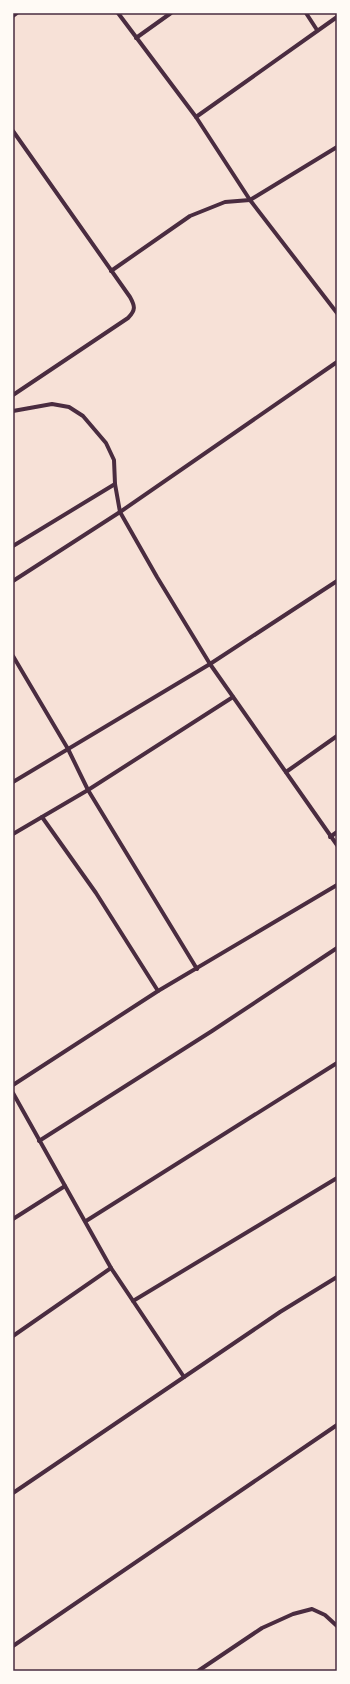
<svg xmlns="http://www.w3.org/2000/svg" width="350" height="1684" font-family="Signika,sans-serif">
  <rect width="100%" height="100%" fill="#f7e1d7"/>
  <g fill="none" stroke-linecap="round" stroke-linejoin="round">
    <!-- minor -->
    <g stroke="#4a2c40" stroke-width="4">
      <path d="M118 13 196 117 250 200 337 313"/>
      <path d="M306 13 317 30"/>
      <path d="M13 16 17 13"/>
      <path d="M136 38 171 13"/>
      <path d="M196 117 337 17"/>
      <path d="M13 131 130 297C135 306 136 310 128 318L13 395"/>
      <path d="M111 271 190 216 225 202 250 200 337 147"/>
      <path d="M13 411 52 404 69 407 83 416 106 443 114 460 115 484 120 512 157 577 210 664 337 845"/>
      <path d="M13 546 115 484"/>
      <path d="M13 581 120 512 337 362"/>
      <path d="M13 656 68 749 88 790 197 969"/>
      <path d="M286 772 337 736"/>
      <path d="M13 782 210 664 337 581"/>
      <path d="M42 817 96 893 158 991"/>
      <path d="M13 834 88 790 233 697"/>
      <path d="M330 837 337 832"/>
      <path d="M13 1085 158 991 337 885"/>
      <path d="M13 1093 111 1268 184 1377"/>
      <path d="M39 1141 212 1031 337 948"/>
      <path d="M13 1219 65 1186"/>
      <path d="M86 1221 337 1063"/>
      <path d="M133 1301 337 1178"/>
      <path d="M13 1336 111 1268"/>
      <path d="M13 1493 280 1312 337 1277"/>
      <path d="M13 1646 337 1425"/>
      <path d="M198 1671 262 1628 293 1614 312 1609 325 1615 337 1626"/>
    </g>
  </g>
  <!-- border -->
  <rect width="350" height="1684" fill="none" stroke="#fffaf5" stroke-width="28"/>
  <rect x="14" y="14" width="322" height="1656" fill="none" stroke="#4a2c40" stroke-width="1.5"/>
</svg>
